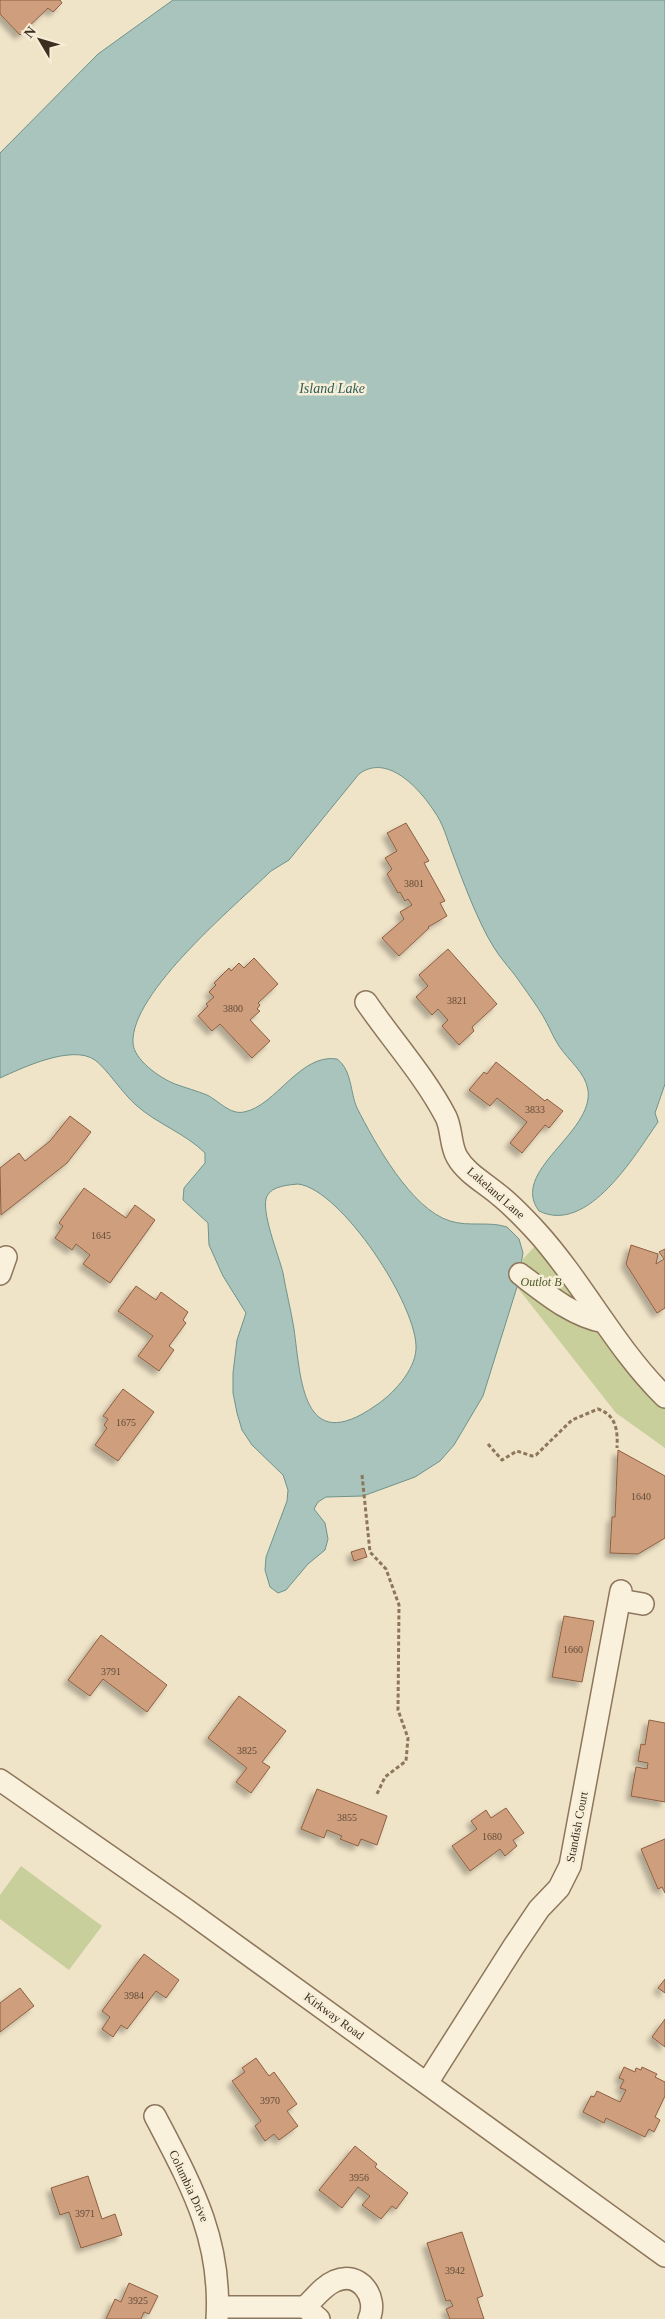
<svg xmlns="http://www.w3.org/2000/svg" width="665" height="2319" font-family="Georgia,serif">
  <defs>
    <filter id="shadow"><feDropShadow dx="-4.5" dy="4.5" stdDeviation="2.5" flood-color="#0004"/></filter>
  </defs>
  <rect width="100%" height="100%" fill="#f0e4c8"/>
  <!-- green -->
  <g fill="#c9cf9b">
    <path d="M538 1243 665 1405V1448L616 1413 517 1287 523 1259Z"/>
    <path d="M21 1866 102 1926 69 1970 0 1919V1895Z"/>
  </g>
  <!-- water -->
  <path fill="#a9c4bc" stroke="#6f938a" fill-rule="evenodd" d="M173 0H665V1084L655 1113 658 1122C635 1155 588 1235 539 1211 509 1171 594 1133 588 1090 585 1072 569 1061 559 1046 553 1037 549 1026 543 1016 537 1006 529 995 522 985 513 971 501 960 493 946 478 922 462 879 452 852 447 839 443 823 434 811 419 788 387 753 359 774L289 860 271 871C236 905 130 993 133 1043 134 1060 160 1078 175 1084 186 1088 197 1091 207 1095 219 1101 230 1115 244 1112 276 1106 300 1053 337 1059 352 1070 350 1092 357 1108 375 1143 411 1209 450 1221 469 1227 489 1221 507 1227L519 1239 523 1253 517 1287 483 1396 454 1445 440 1461 415 1477 363 1496 326 1497 318 1502 314 1509 325 1523 328 1539 325 1550 308 1564 286 1590 278 1593 270 1587 265 1570 266 1557 287 1501 288 1490 283 1475 252 1445 242 1430 237 1413 233 1393V1373L237 1340 246 1313 223 1276 209 1245 208 1223 183 1200 184 1188 205 1163V1153C185 1133 157 1124 136 1105 123 1094 107 1069 95 1060 72 1044 22 1068 0 1078V153L98 54ZM298 1184C341 1189 418 1306 416 1349 415 1371 392 1395 375 1406 302 1457 301 1379 294 1329 291 1310 286 1291 283 1273 279 1256 260 1210 267 1196 272 1186 288 1185 298 1184Z"/>
  <!-- building -->
  <g fill="#cf9f7d" stroke="#8d5f41" filter="url(#shadow)">
    <path d="M0 0H60L62 3 53 12 48 8 20 35 0 14Z"/>
    <path d="M406 823 429 861 424 863 445 901 440 903 447 916 428 927 429 928 399 956 382 938 404 919 400 912 412 905 408 899 405 901 400 892 398 893 387 874 392 869 385 858 397 851 387 833Z"/>
    <path d="M448 949 497 1004 472 1027 474 1031 459 1045 442 1026 448 1020 438 1009 432 1015 416 997 428 986 419 975Z"/>
    <path d="M254 958 278 984 258 1003 260 1005 257 1009 260 1011 250 1020 270 1041 252 1058 220 1024 212 1031 198 1016 208 1006 206 1004 214 997 209 992 216 985 214 983 229 968 231 971 239 963 244 968Z"/>
    <path d="M496 1062 545 1101 547 1099 563 1111 549 1128 545 1125 522 1153 510 1143 527 1122 497 1098 490 1106 469 1090 484 1072 487 1074Z"/>
    <path d="M70 1116 91 1132 67 1163 1 1215 0 1168 19 1153 25 1161 50 1141Z"/>
    <path d="M84 1188 126 1218 135 1205 155 1220 110 1283 83 1264 90 1255 76 1244 72 1250 55 1238 63 1226 59 1223Z"/>
    <path d="M631 1245 658 1254 656 1264 664 1259 659 1252 665 1249V1308L657 1313 626 1264Z"/>
    <path d="M136 1286 156 1300 161 1292 188 1312 183 1320 186 1323 169 1346 174 1350 159 1371 138 1356 153 1336 118 1311Z"/>
    <path d="M123 1389 154 1412 118 1461 95 1445 107 1428 104 1425 108 1419 103 1416Z"/>
    <path d="M618 1450 665 1476V1538L638 1554 610 1553 612 1517H615Z"/>
    <path d="M364 1548 367 1557 354 1561 351 1552Z"/>
    <path d="M564 1616 594 1621 582 1682 552 1677Z"/>
    <path d="M101 1635 167 1685 147 1712 103 1679 90 1696 68 1680Z"/>
    <path d="M239 1696 286 1731 262 1762 270 1767 251 1793 236 1782 247 1768 208 1738Z"/>
    <path d="M649 1720 665 1723V1802L631 1796 636 1767 647 1769 648 1763 638 1761 641 1744 645 1745Z"/>
    <path d="M317 1789 387 1816 377 1845 361 1839 358 1846 340 1839 342 1836 327 1830 324 1838 301 1829Z"/>
    <path d="M506 1808 524 1833 513 1840 517 1846 505 1856 500 1849 470 1871 452 1846 477 1829 471 1821 486 1810 491 1818Z"/>
    <path d="M665 1839V1893L662 1887 658 1889 641 1849Z"/>
    <path d="M144 1954 179 1980 166 1998 156 1991 127 2029 121 2025 113 2037 102 2029 110 2017 102 2011Z"/>
    <path d="M665 1979V1993L658 1988Z"/>
    <path d="M20 1988 34 2006 0 2032V2003Z"/>
    <path d="M665 2019V2047L652 2037Z"/>
    <path d="M256 2058 269 2076 274 2072 297 2104 287 2111 298 2126 279 2140 274 2134 265 2141 255 2126 261 2121 232 2081 245 2072 242 2068Z"/>
    <path d="M624 2067 635 2072 636 2068 641 2070 642 2067 657 2074 655 2077 665 2082V2096L655 2117 660 2120 654 2132 649 2129 645 2137 606 2118 604 2123 583 2112 591 2096 594 2097 597 2091 620 2102 626 2090 620 2088 624 2080 619 2078Z"/>
    <path d="M355 2146 377 2164 375 2167 408 2193 396 2209 392 2206 381 2219 362 2205 370 2196 358 2187 342 2208 319 2190Z"/>
    <path d="M88 2176 102 2219 115 2214 122 2235 81 2248 69 2212 60 2215 51 2188Z"/>
    <path d="M462 2232 483 2296 477 2298 484 2319H450L446 2309 453 2306 450 2300 446 2301 427 2243Z"/>
    <path d="M129 2283 158 2296 149 2314 144 2312 141 2319H106L115 2299 121 2302Z"/>
  </g>
  <g fill="none" stroke-linecap="round" stroke-linejoin="round">
    <defs>
      <g id="minor">
        <path d="M366 1002C392 1040 424 1075 446 1117 452 1129 450 1145 457 1157 466 1173 485 1183 499 1195 513 1206 525 1219 537 1232 584 1284 615 1348 665 1397"/>
        <path d="M0 1274 6 1257"/>
        <path d="M520 1274C545 1293 572 1316 604 1322"/>
        <path d="M620 1600 643 1604"/>
        <path d="M0 1780 184 1908 665 2256"/>
        <path d="M427 2083 514 1946 539 1909 559 1888 570 1866 621 1591"/>
        <path d="M155 2116C191 2185 222 2239 217 2319"/>
        <path d="M218 2307H305L319 2319"/>
        <path d="M305 2307C314 2299 323 2286 335 2281 359 2270 379 2297 369 2319"/>
      </g>
    </defs>
    <!-- minor casing -->
    <use href="#minor" stroke="#8d765c" stroke-width="24"/>
    <!-- path -->
    <g stroke="#8d765c" stroke-width="3" stroke-dasharray="4 2.5" stroke-linecap="butt">
      <path d="M488 1444 502 1460 517 1451 532 1456 536 1455 572 1420 598 1409C616 1415 618 1430 617 1448"/>
      <path d="M362 1475 370 1552 386 1569 399 1605 398 1710 408 1738 406 1761 385 1777 376 1796"/>
    </g>
    <!-- minor -->
    <use href="#minor" stroke="#faf1dc" stroke-width="21"/>
  </g>
  <g text-anchor="middle" stroke-width="5" stroke-linejoin="round" paint-order="stroke">
    <!-- number labels -->
    <g font-size="10" fill="#624a37">
      <text x="414" y="887">3801</text>
      <text x="457" y="1004">3821</text>
      <text x="233" y="1012">3800</text>
      <text x="535" y="1113">3833</text>
      <text x="101" y="1239">1645</text>
      <text x="126" y="1426">1675</text>
      <text x="641" y="1500">1640</text>
      <text x="573" y="1653">1660</text>
      <text x="111" y="1675">3791</text>
      <text x="247" y="1754">3825</text>
      <text x="347" y="1821">3855</text>
      <text x="492" y="1840">1680</text>
      <text x="134" y="1999">3984</text>
      <text x="270" y="2104">3970</text>
      <text x="359" y="2181">3956</text>
      <text x="85" y="2217">3971</text>
      <text x="455" y="2274">3942</text>
      <text x="138" y="2304">3925</text>
    </g>
    <!-- street labels -->
    <g font-size="12" fill="#3d2e20" stroke="#f7eed8">
      <text transform="translate(496 1193) rotate(41)" y="4">Lakeland Lane</text>
      <text transform="translate(577 1827) rotate(-79)" y="4">Standish Court</text>
      <text transform="translate(334 2016) rotate(36)" y="4">Kirkway Road</text>
      <text transform="translate(189 2186) rotate(65)" y="4">Columbia Drive</text>
    </g>
    <!-- park labels -->
    <g font-size="12" font-style="italic" fill="#4d5a26" stroke="#f7eed8">
      <text x="541" y="1286">Outlot B</text>
    </g>
    <!-- water labels -->
    <g font-size="14" font-style="italic" fill="#2f5d5a" stroke="#f7eed8">
      <text x="332" y="393">Island Lake</text>
    </g>
  </g>
  <!-- north arrow -->
  <g transform="translate(40 40) rotate(308)" stroke="#f7eed8" stroke-width="4" paint-order="stroke">
  <path d="M0-4L9 19L0 12L-9 19Z" fill="#3d2e20"/>
  <text y="-8" font-size="14" font-weight="bold" text-anchor="middle" fill="#3d2e20">N</text>
  </g>
</svg>
